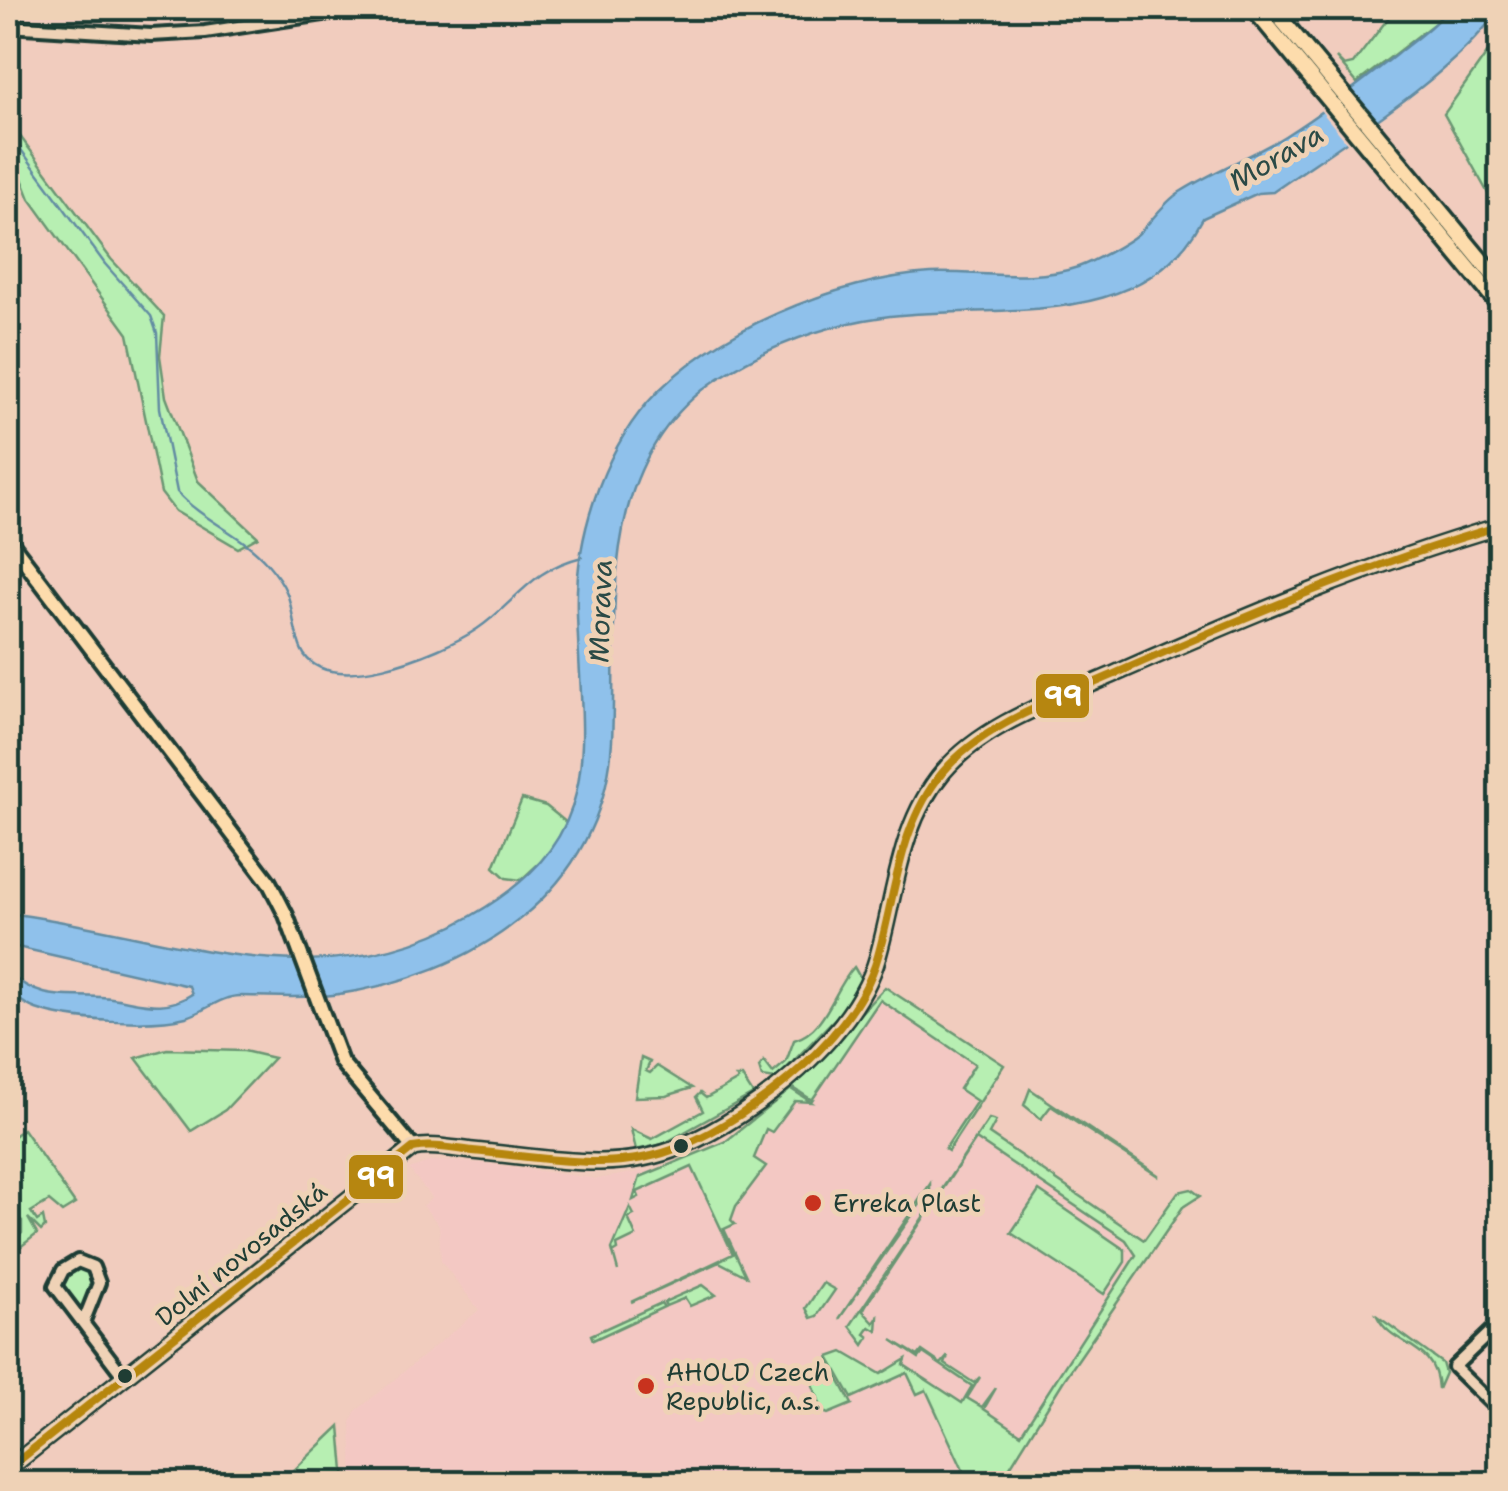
<svg xmlns="http://www.w3.org/2000/svg" width="1508" height="1491" font-family="'Shantell Sans',sans-serif">
  <rect width="100%" height="100%" fill="#f1ccbe"/>
  <filter id="ink" filterUnits="userSpaceOnUse"><feTurbulence type="fractalNoise" baseFrequency=".01" numOctaves="2"/><feDisplacementMap in="SourceGraphic" scale="20" xChannelSelector="R" yChannelSelector="G"/><feConvolveMatrix kernelMatrix="1 2 1 2 8 2 1 2 1" color-interpolation-filters="sRGB"/></filter>
  <g filter="url(#ink)">
    <!-- built -->
    <path fill="#f3c8c3" d="M878 995 999 1076 964 1129 1146 1250 992 1483H353L351 1423 355 1412 479 1310 441 1261 439 1225 423 1206 432 1198 409 1169 432 1161 481 1163 598 1179 655 1169 722 1145 797 1087Z"/>
    <!-- green -->
    <g fill="#b7efb2" stroke="#6b9673" stroke-width="2.5">
      <path d="M1396 8H1448L1440 19 1357 83 1336 58 1344 66 1353 64Z"/>
      <path d="M1500 35V215L1444 114Z"/>
      <path d="M8 120 111 259 164 316 160 356 166 397 198 481 258 537 238 548 175 511 161 493 128 334 30 199 14 158 8 154Z"/>
      <path d="M522 799 546 806 567 823 549 854 521 880 506 878 494 867Z"/>
      <path d="M854 967 861 979 843 1010 776 1079 762 1077 759 1067 764 1061 773 1073 786 1062 794 1040C827 1030 833 990 854 967Z"/>
      <path d="M885 987 1004 1065 948 1151 945 1149 977 1101 959 1089 975 1064 880 1000 812 1100 792 1087Z"/>
      <path d="M167 1049 244 1051 274 1058 225 1110 191 1131 136 1058Z"/>
      <path d="M641 1058 650 1062 646 1071 650 1073 657 1066 692 1088 666 1096 635 1097Z"/>
      <path d="M736 1077H742L753 1094 663 1144 636 1150 631 1129 652 1139 703 1111 696 1097 700 1093 706 1098 738 1080Z"/>
      <path d="M791 1089 811 1102 795 1101 772 1132 766 1129 754 1158 766 1166 736 1206 731 1220 735 1224 724 1229 746 1276 719 1262 631 1302 733 1254 692 1167 637 1192 639 1197 633 1200 640 1177 725 1142Z"/>
      <path d="M1030 1089 1158 1175V1176L1051 1106 1041 1119 1024 1105Z"/>
      <path d="M989 1119 996 1121 989 1134 1144 1240 1178 1192 1191 1189 1200 1196 1183 1207 1064 1380 1000 1483H969L926 1390 917 1394 907 1373 852 1398 829 1357 843 1352 881 1374 906 1359 904 1365 962 1403 972 1386 923 1353 919 1358 892 1340 918 1356 922 1351 941 1364 948 1356 945 1364 974 1383 980 1377 967 1398 982 1407 996 1388 984 1409 1021 1434 1136 1255 1126 1240 976 1139 866 1305 863 1311 874 1323 878 1317 877 1331 870 1327 865 1334 869 1337 864 1345 850 1326Z"/>
      <path d="M23 1129 75 1204 62 1212 49 1201 31 1212 37 1221 43 1217 45 1227 41 1231 28 1218 37 1234 19 1248 14 1241 22 1233V1221L8 1209V1140Z"/>
      <path d="M930 1184V1190L839 1319Z"/>
      <path d="M1039 1191 1125 1250V1262L1104 1294 1011 1233Z"/>
      <path d="M630 1207 634 1215 628 1218 636 1236 617 1245 618 1250 613 1253 618 1271 612 1249Z"/>
      <path d="M79 1265 91 1270 94 1282 81 1312 63 1287 66 1274Z"/>
      <path d="M823 1283 835 1290 817 1316 811 1318 806 1308Z"/>
      <path d="M703 1285 716 1295 690 1306 685 1298 666 1306 664 1302Z"/>
      <path d="M661 1303 664 1307 593 1340 591 1335Z"/>
      <path d="M1377 1316 1442 1363 1445 1373 1438 1389C1436 1341 1392 1348 1377 1316Z"/>
      <path d="M828 1359 852 1404 828 1414 823 1412 813 1385Z"/>
      <path d="M340 1426 345 1483H298L290 1474Z"/>
    </g>
    <!-- water -->
    <path fill="#8fc1eb" stroke="#628ca2" stroke-width="2.5" d="M1448 8H1500C1452 77 1343 143 1273 192L1258 193 1203 218C1143 336 991 302 883 317 825 325 769 346 719 378 593 462 618 613 612 741 604 893 471 976 333 995 302 999 271 996 240 996 221 996 204 1012 186 1017 152 1026 70 1021 36 1009 26 1006 16 997 8 991V973C49 1007 71 991 118 999 146 1004 166 1011 192 994L189 986 8 945V913C168 933 316 1006 471 916 610 836 581 750 577 614 574 542 601 456 648 402 709 332 838 278 931 273 980 271 1031 283 1078 267 1092 262 1126 244 1138 234 1152 221 1164 202 1180 192 1213 171 1251 157 1285 136 1323 112 1361 83 1397 54 1414 40 1435 26 1448 8Z"/>
    <!-- pier -->
    <path fill="#f1ccbe" d="M1348 84 1379 122 1348 144 1317 106Z"/>
    <g fill="none" stroke-linecap="round" stroke-linejoin="round">
      <!-- stream -->
      <g stroke="#628ca2" stroke-width="2.5">
        <path d="M8 132 105 264 151 316 157 333 160 408 177 492C203 521 241 533 267 563 298 599 287 608 300 646 320 704 443 652 477 629 517 602 529 570 582 557"/>
        <path d="M8 1065 11 1063"/>
        <path d="M8 1071 14 1066"/>
      </g>
      <defs>
        <g id="minor">
          <path d="M8 26 151 35 205 32 363 8"/>
          <path d="M83 1323 99 1283 93 1267 78 1261 63 1270 55 1286 124 1377"/>
          <path d="M1500 1323 1454 1367 1500 1412"/>
        </g>
        <g id="major">
          <path d="M8 539 269 882 286 915 341 1062 413 1148"/>
          <path d="M8 1469 413 1148C432 1144 454 1149 473 1151 542 1157 616 1175 682 1146 755 1115 856 1036 878 956 896 893 899 824 943 772 986 721 1060 699 1119 672 1244 617 1369 564 1500 526"/>
        </g>
        <g id="highway">
          <path d="M1253 8 1500 306"/>
          <path d="M1272 8 1500 283"/>
        </g>
      </defs>
      <!-- minor casing -->
      <use href="#minor" stroke="#1f3d34" stroke-width="18"/>
      <!-- major casing -->
      <use href="#major" stroke="#1f3d34" stroke-width="20"/>
      <!-- highway casing -->
      <use href="#highway" stroke="#1f3d34" stroke-width="21"/>
      <!-- minor -->
      <use href="#minor" stroke="#efd2b6" stroke-width="10"/>
      <!-- major -->
      <use href="#major" stroke="#fddcac" stroke-width="12"/>
      <!-- highway -->
      <use href="#highway" stroke="#fddcac" stroke-width="14"/>
      <defs>
        <path id="bus-1" d="M8 1469 413 1148C432 1144 454 1149 473 1151 542 1157 616 1175 682 1146 755 1115 856 1036 878 956 896 893 899 824 943 772 986 721 1060 699 1119 672 1244 617 1369 564 1500 526"/>
      </defs>
      <!-- bus-1 casing -->
      <use href="#bus-1" stroke="#efd2b6" stroke-width="15"/>
      <!-- bus-1 -->
      <use href="#bus-1" stroke="#b68610" stroke-width="8"/>
    </g>
  </g>
  <!-- markers -->
  <g fill="#1f3d34" stroke="#efd2b6" stroke-width="4">
    <circle cx="681" cy="1146" r="9"/>
    <circle cx="125" cy="1376" r="9"/>
  </g>
  <g fill="#c8321e" stroke="#efd2b6" stroke-width="4">
    <circle cx="813" cy="1203" r="10"/>
    <circle cx="646" cy="1386" r="10"/>
  </g>
  <g text-anchor="middle" stroke-width="10" stroke-linejoin="round" paint-order="stroke">
    <!-- poi labels -->
    <g font-size="25" fill="#1f3d34" stroke="#efd2b6" text-anchor="start">
      <text x="833" y="1212">Erreka Plast</text>
      <text x="666" y="1381">AHOLD Czech<tspan x="666" dy="29">Republic, a.s.</tspan></text>
    </g>
    <!-- street labels -->
    <g font-size="25" fill="#1f3d34" stroke="#efd2b6">
      <text transform="translate(241 1254) rotate(-39)" y="9">Dolní novosadská</text>
    </g>
    <!-- water labels -->
    <g font-size="28" font-style="italic" fill="#2a4a46" stroke="#efd2b6">
      <text transform="translate(1276 157) rotate(-30)" y="10">Morava</text>
      <text transform="translate(600 611) rotate(-88)" y="10">Morava</text>
    </g>
  </g>
  <g stroke="#efd2b6" stroke-width="4">
    <rect x="1034" y="672" width="57" height="48" rx="10" fill="#b68610"/>
    <rect x="347" y="1153" width="58" height="48" rx="10" fill="#b68610"/>
  </g>
  <g font-size="28" text-anchor="middle" font-weight="bold" fill="#fff">
    <text x="1063" y="706">99</text>
    <text x="376" y="1187">99</text>
  </g>
  <!-- margin -->
  <rect width="1508" height="1491" fill="none" stroke="#efd2b6" stroke-width="40"/>
  <rect x="20" y="20" width="1468" height="1451" fill="none" stroke="#1f3d34" stroke-width="4" filter="url(#ink)"/>
</svg>
